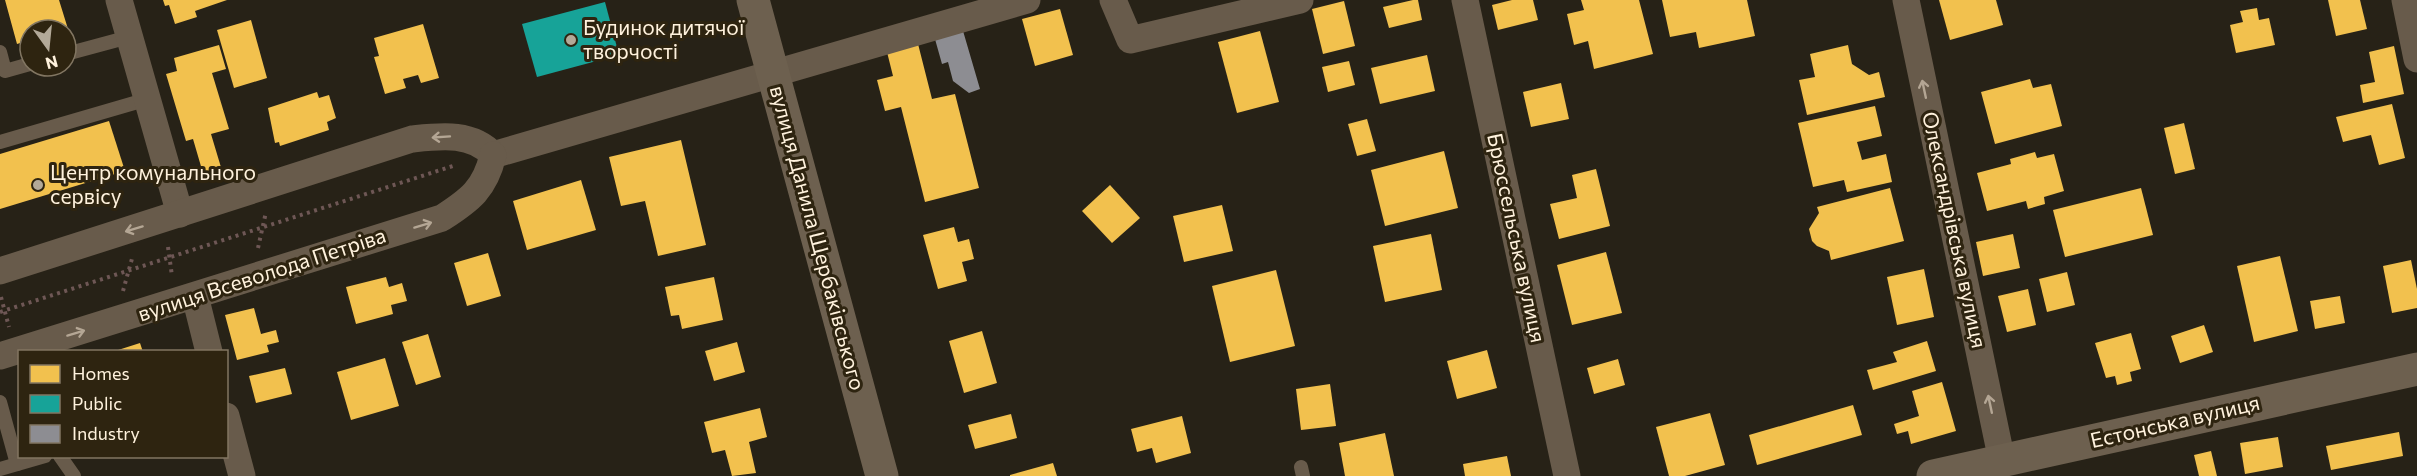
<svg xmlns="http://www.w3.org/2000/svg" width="2417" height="476" font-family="Commissioner,sans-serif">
  <rect width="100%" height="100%" fill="#272217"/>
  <!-- homes -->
  <g fill="#f2c14e">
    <path d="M5 0H59L68 29 30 30V40L17 44Z"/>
    <path d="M163 0H227L195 11 197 17 175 24 169 5 165 6Z"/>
    <path d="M1413 0H1418L1422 20 1389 28 1383 7Z"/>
    <path d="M1512 0H1533L1538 20 1498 30 1492 5Z"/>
    <path d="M1581 0H1639L1653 54 1594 69 1588 41 1574 45 1567 14 1584 10Z"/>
    <path d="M1662 0H1747L1755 36 1699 48 1696 32 1670 37Z"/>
    <path d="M1939 0H1996L2003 25 1950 40Z"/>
    <path d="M2328 0H2360L2367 29 2336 36Z"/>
    <path d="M1344 1 1355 46 1323 54 1312 9Z"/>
    <path d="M2257 8 2259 20 2269 18 2275 45 2236 53 2230 25 2243 22 2240 11Z"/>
    <path d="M1060 9 1073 55 1035 66 1022 19Z"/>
    <path d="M251 20 267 78 234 88 217 30Z"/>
    <path d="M423 24 439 78 421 83 418 75 403 79 406 88 385 94 374 57 379 56 374 38Z"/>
    <path d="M1260 31 1279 102 1237 113 1218 42Z"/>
    <path d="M916 36 932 99 955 94 979 188 925 202 901 107 885 111 877 80 893 76 885 44Z"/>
    <path d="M219 45 226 69 212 73 229 129 211 134 223 174 205 180 193 139 186 141 166 74 177 71 174 58Z"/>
    <path d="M1848 45 1852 64 1869 75 1879 72 1885 97 1807 115 1799 80 1815 77 1810 54Z"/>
    <path d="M2394 46 2404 94 2363 103 2360 85 2375 82 2369 52Z"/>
    <path d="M1427 55 1435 91 1380 104 1371 68Z"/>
    <path d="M1349 61 1355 85 1328 92 1322 67Z"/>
    <path d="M2030 79 2033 88 2051 84 2062 126 1995 144 1981 92Z"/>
    <path d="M1561 83 1569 119 1531 127 1523 92Z"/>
    <path d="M317 92 319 98 329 95 336 118 327 122 329 130 280 146 279 142 275 143 268 108Z"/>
    <path d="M2392 104 2405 158 2379 165 2371 135 2343 142 2336 117Z"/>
    <path d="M1875 106 1882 136 1857 142 1862 160 1886 154 1892 182 1847 192 1844 180 1813 187 1798 123Z"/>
    <path d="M1367 119 1376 151 1357 156 1348 124Z"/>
    <path d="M109 121 125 171 0 209V154Z"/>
    <path d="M2184 123 2195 169 2175 174 2164 128Z"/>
    <path d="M681 140 706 245 658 256 645 201 621 206 609 157Z"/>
    <path d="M1444 151 1458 208 1385 226 1371 170Z"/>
    <path d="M2035 152 2037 158 2054 154 2064 191 2044 197 2045 204 2028 209 2026 201 1987 211 1977 173 2011 164 2010 159Z"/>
    <path d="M1596 169 1610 226 1559 239 1550 204 1577 198 1572 175Z"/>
    <path d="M581 180 596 230 527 250 513 201Z"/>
    <path d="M1110 185 1140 218 1112 243 1082 211Z"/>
    <path d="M1890 188 1904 241 1831 260 1829 251 1817 246 1812 241 1809 229 1819 213 1817 207Z"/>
    <path d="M2141 188 2153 235 2065 257 2053 210Z"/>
    <path d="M1222 205 1233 251 1184 262 1173 216Z"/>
    <path d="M954 227 958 242 969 239 974 259 962 262 967 281 938 289 923 235Z"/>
    <path d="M1431 234 1442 290 1385 302 1373 246Z"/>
    <path d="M2013 234 2020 268 1983 276 1976 242Z"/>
    <path d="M1606 252 1622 313 1572 325 1557 265Z"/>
    <path d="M488 253 501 296 467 306 454 263Z"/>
    <path d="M2280 256 2298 331 2254 342 2237 266Z"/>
    <path d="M2411 260 2417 289V308L2392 313 2383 266Z"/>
    <path d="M1924 269 1934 317 1897 325 1887 277Z"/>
    <path d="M1276 270 1295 346 1230 362 1212 286Z"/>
    <path d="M2067 272 2075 305 2047 312 2039 279Z"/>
    <path d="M386 277 389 287 402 283 407 301 391 305 393 314 356 324 346 287Z"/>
    <path d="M714 277 723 320 682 329 679 315 671 316 665 287Z"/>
    <path d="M2028 289 2036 325 2007 332 1998 296Z"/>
    <path d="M2340 296 2345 323 2315 329 2310 301Z"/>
    <path d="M254 308 261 334 276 330 279 342 267 345 269 352 237 360 225 315Z"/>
    <path d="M2204 325 2213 352 2180 363 2171 336Z"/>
    <path d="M982 331 997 383 964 393 949 341Z"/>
    <path d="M2131 333 2141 369 2130 372 2132 381 2117 385 2115 376 2106 378 2095 343Z"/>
    <path d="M428 334 441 377 416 385 402 342Z"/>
    <path d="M1927 341 1936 371 1873 390 1867 370 1897 362 1893 352Z"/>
    <path d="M737 342 745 372 714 381 705 351Z"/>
    <path d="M140 343 143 352H115V351Z"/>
    <path d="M1487 350 1497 388 1457 399 1447 361Z"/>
    <path d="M385 358 399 406 351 420 337 372Z"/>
    <path d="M1618 359 1625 385 1594 394 1587 368Z"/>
    <path d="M285 368 292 394 256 403 249 376Z"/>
    <path d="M1942 382 1956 431 1911 444 1908 431 1897 434 1894 424 1919 416 1912 391Z"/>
    <path d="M1330 384 1336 426 1301 430 1296 389Z"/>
    <path d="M1853 405 1862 435 1757 465 1749 435Z"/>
    <path d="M760 408 767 437 749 442 756 473 732 476 725 450 712 453 704 422Z"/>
    <path d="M1710 413 1725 465 1685 476H1669L1656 427Z"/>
    <path d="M1011 414 1017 438 975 449 968 425Z"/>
    <path d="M1182 416 1191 453 1156 463 1152 448 1137 452 1131 429Z"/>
    <path d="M2399 432 2403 456 2331 470 2326 446Z"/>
    <path d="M1385 433 1394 476H1345L1339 443Z"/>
    <path d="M2278 437 2283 467 2245 474 2240 443Z"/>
    <path d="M2211 451 2217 476H2199L2194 455Z"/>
    <path d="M1507 456 1511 476H1465L1463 464Z"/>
    <path d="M1053 463 1057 476H1010V475Z"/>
  </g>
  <!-- public -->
  <path fill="#17a398" d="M605 2 619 55 537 77 522 24Z"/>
  <!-- industry -->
  <path fill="#8d8d92" d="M961 24 980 89 969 93 953 81 948 62 942 64 933 32Z"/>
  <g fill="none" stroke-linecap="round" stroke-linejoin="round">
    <!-- path -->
    <g stroke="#6e5755" stroke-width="4" stroke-dasharray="3 4.5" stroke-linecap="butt">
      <path d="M168 247 172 276"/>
      <path d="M258 248 266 212"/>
      <path d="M123 291 133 255"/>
      <path d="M1 297 9 327"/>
      <path d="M0 312 456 165"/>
    </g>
    <!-- lane -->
    <g stroke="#685b4b" stroke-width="14">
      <path d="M0 52 5 71 30 64"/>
      <path d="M66 54 129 37"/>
      <path d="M0 142 148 99"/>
      <path d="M0 402 17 464"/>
      <path d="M60 456 74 476"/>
      <path d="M1301 467 1303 476"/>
      <path d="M0 469 45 456"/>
    </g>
    <!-- street -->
    <g stroke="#685b4b" stroke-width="27">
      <path d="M119 0 180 214"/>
      <path d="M1113 0 1130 40 1300 0"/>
      <path d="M1465 0 1567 476"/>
      <path d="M1906 0 2002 461"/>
      <path d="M2405 0 2417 59"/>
      <path d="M493 155 1027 0"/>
      <path d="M0 271 412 139C441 136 472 132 493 155"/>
      <path d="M195 296 209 352"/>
      <path d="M0 356 442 218C470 200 485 189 493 155"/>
      <path d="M226 416 242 476"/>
    </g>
    <!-- secondary -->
    <g stroke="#6d604f" stroke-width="33">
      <path d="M753 0 882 476"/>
      <path d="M1933 476 2417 369"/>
    </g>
  </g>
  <!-- one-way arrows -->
  <defs><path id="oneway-shaft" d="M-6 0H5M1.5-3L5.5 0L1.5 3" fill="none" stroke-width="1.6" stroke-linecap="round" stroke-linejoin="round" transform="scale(1.5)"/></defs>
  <g stroke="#b4a694">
    <use href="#oneway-shaft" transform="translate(1924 89) rotate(-102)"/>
    <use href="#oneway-shaft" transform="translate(441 137) rotate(176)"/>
    <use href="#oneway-shaft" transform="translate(423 225) rotate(-17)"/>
    <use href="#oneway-shaft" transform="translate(134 229) rotate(163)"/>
    <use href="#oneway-shaft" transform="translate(76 333) rotate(-17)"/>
    <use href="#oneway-shaft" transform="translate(1990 404) rotate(-102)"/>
  </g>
  <!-- markers -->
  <g fill="#b3a998" stroke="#2e2410" stroke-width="2">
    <circle cx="571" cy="40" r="6"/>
    <circle cx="38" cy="185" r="6"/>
  </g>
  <g text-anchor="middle" stroke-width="6" stroke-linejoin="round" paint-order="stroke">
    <!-- poi labels -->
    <g font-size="21" fill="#fff2dd" stroke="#2e2410" text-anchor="start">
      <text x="583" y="35">Будинок дитячої<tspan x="583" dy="24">творчості</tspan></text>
      <text x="50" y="180">Центр комунального<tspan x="50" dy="24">сервісу</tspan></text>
    </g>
    <!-- street labels -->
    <g font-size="21" fill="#fff2dd" stroke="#2e2410">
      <text transform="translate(1954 230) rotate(78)" y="7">Олександрівська вулиця</text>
      <text transform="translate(817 238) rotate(75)" y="7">вулиця Данила Щербаківського</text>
      <text transform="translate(1516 238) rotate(78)" y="7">Брюссельська вулиця</text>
      <text transform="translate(262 275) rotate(-18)" y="7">вулиця Всеволода Петріва</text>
      <text transform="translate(2175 422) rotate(-13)" y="7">Естонська вулиця</text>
    </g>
  </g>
  <!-- legend -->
  <rect x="18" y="350" width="210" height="108" fill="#2e2410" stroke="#827662" stroke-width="1.5"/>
  <rect x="30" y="365" width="30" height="18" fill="#f2c14e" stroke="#827662" stroke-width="1.5"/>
  <text x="72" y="380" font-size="18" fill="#fff2dd">Homes</text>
  <rect x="30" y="395" width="30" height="18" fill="#17a398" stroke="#827662" stroke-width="1.5"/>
  <text x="72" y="410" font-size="18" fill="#fff2dd">Public</text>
  <rect x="30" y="425" width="30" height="18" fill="#8d8d92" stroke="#827662" stroke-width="1.5"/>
  <text x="72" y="440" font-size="18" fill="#fff2dd">Industry</text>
  <!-- north arrow -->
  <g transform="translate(48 48) rotate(165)"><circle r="28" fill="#2e2410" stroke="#827662" stroke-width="1.5"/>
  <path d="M0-4.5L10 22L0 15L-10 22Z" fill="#b3a998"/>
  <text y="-9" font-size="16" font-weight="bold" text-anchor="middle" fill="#fff2dd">N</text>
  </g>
</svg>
